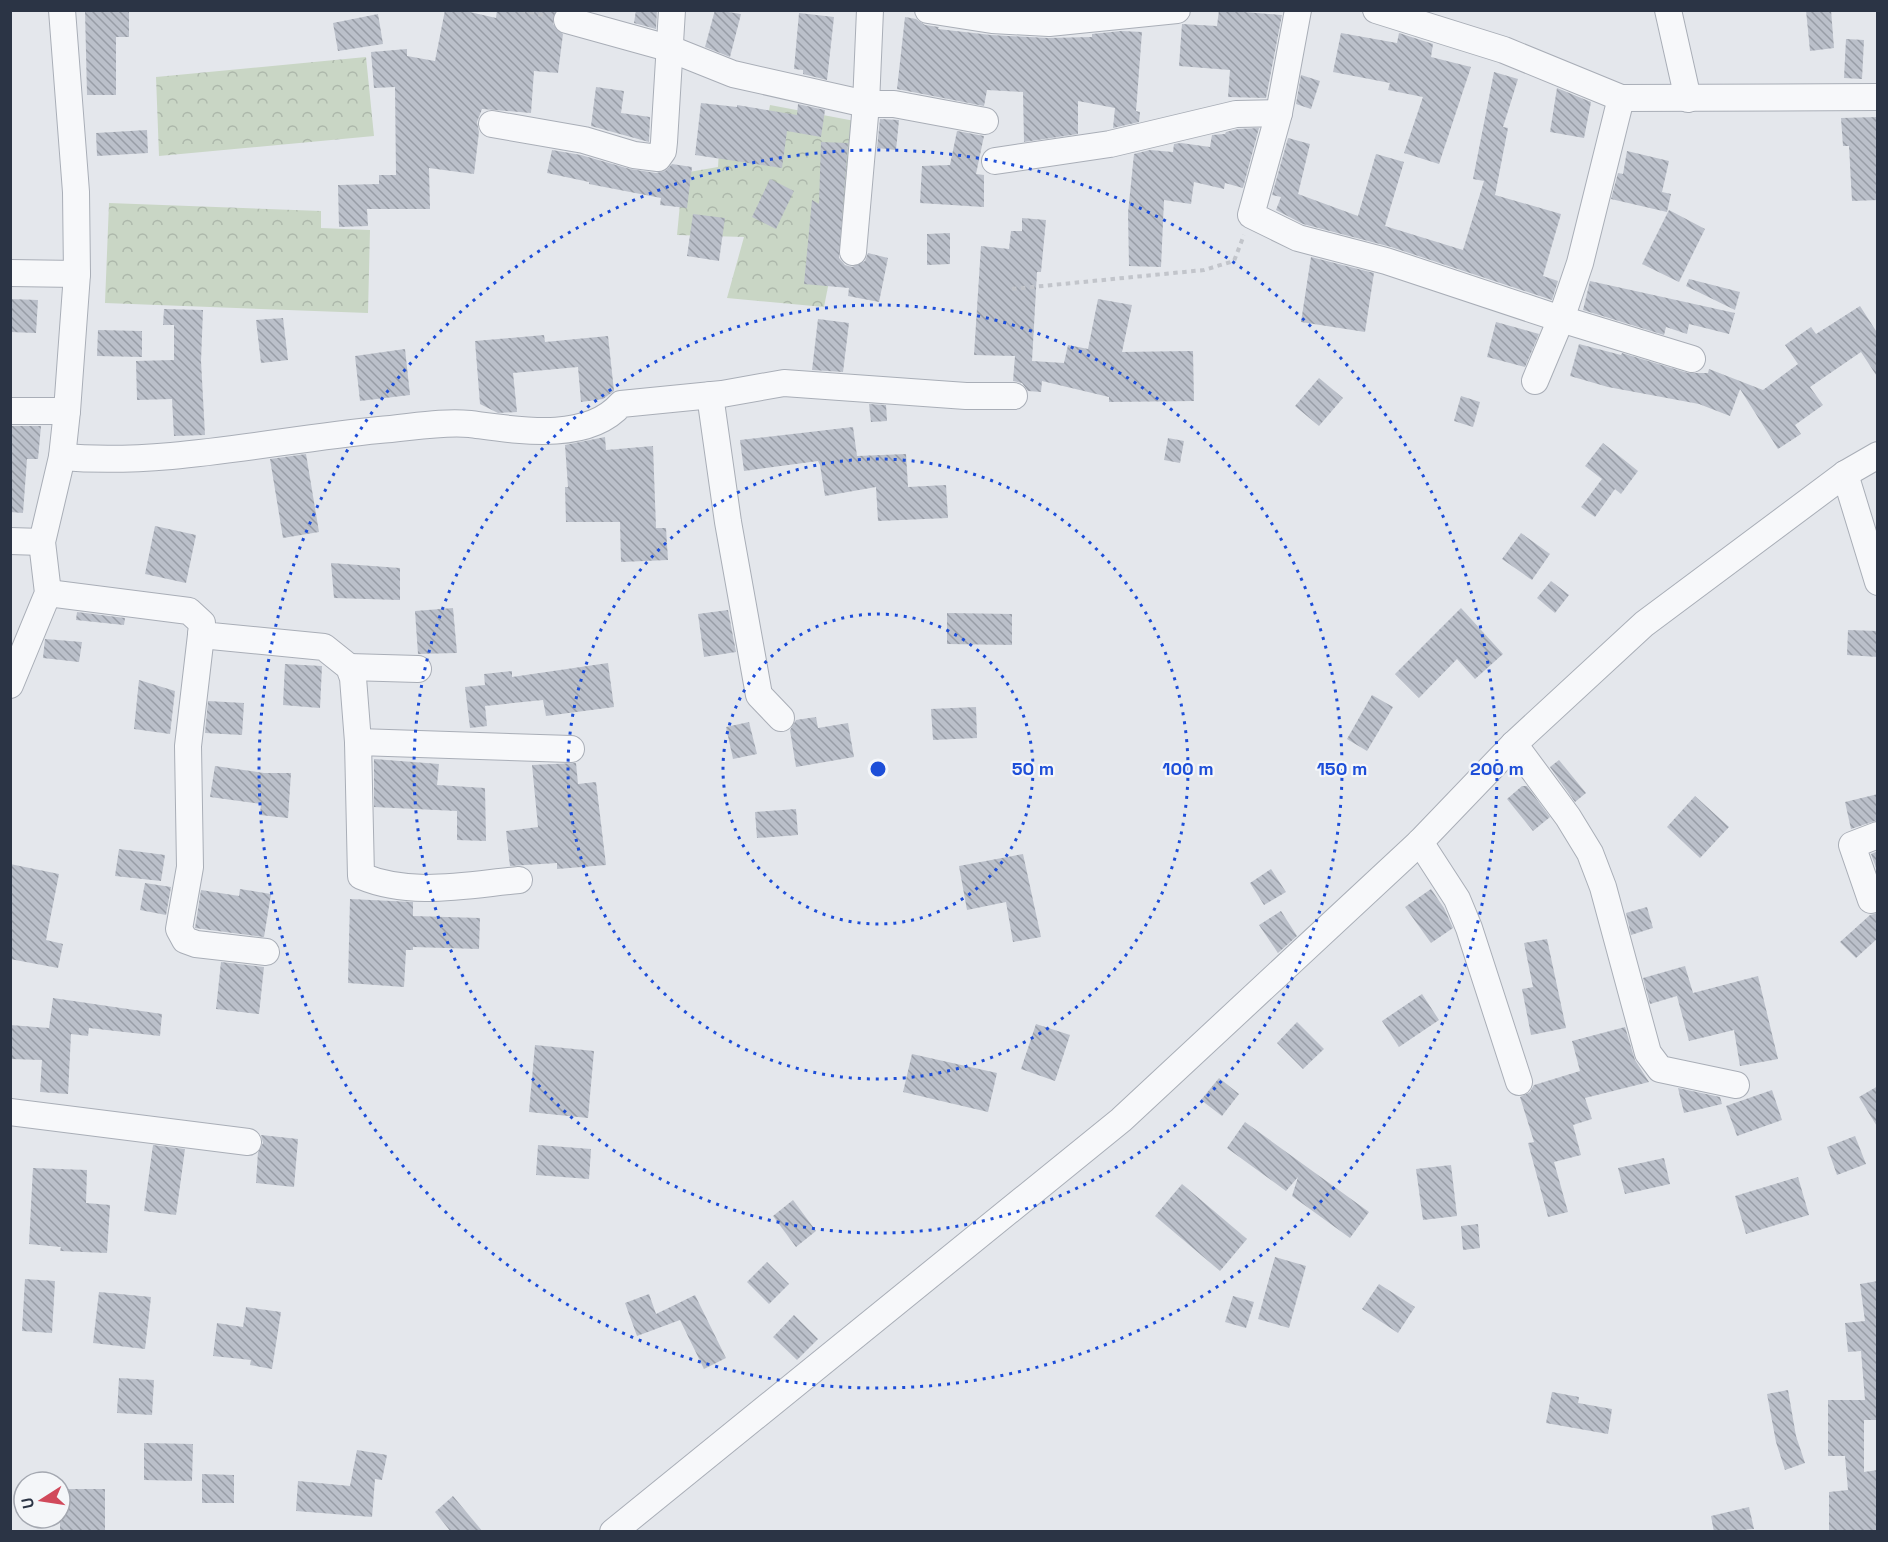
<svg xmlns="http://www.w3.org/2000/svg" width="1888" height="1542" font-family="'Space Grotesk',sans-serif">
  <defs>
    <pattern id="park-crowns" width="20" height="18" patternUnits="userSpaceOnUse" patternTransform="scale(1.5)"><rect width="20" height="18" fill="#c9d6c5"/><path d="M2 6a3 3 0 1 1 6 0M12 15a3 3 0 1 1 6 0" fill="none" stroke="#adb8ab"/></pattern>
    <pattern id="building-back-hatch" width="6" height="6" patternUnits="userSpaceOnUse" patternTransform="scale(1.5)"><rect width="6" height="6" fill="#bbc0ca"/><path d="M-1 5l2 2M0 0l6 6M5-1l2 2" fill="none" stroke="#989da6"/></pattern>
  </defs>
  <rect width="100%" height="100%" fill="#e4e7ec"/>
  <!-- park -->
  <g fill="url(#park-crowns)">
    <path d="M366 57 374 136 159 156 156 77Z"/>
    <path d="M770 105 860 122 859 215H842L824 307 727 298 744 237 677 235 683 173 718 167 720 134 765 132Z"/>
    <path d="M109 203 321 211V228L370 230 368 313 105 303Z"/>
  </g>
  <!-- building -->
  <g fill="url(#building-back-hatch)">
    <path d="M85 10H129V37H116V95H87Z"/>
    <path d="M445 10H461L496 18 497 10H556L553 24 563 34 558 73 534 71 531 113 482 109 477 122 479 132 474 174 429 168 430 209H367L368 226 339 227 338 185 379 184V175H396L395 87 374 88 371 52 407 49V56L435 61Z"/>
    <path d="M636 10H657L656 29 634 23Z"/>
    <path d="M715 10 741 14 730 57 705 47Z"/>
    <path d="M1219 10 1282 15 1266 98 1228 97 1230 70 1179 66 1182 24 1217 26Z"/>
    <path d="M1806 10H1831L1834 48 1810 51Z"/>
    <path d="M799 13 834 17 827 80 803 74V70L794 69Z"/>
    <path d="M378 14 383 44 338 51 333 23Z"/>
    <path d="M905 17 916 19 925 25 939 27 938 29 991 35 1048 38 1092 37V34L1121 31 1142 32 1136 111 1140 112 1139 122 1113 128 1115 108 1078 101V134L1024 142 1023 92 987 90 984 106 897 89Z"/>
    <path d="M1341 33 1397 43 1399 33 1433 44 1431 57 1471 67 1439 164 1404 153 1423 97 1388 90 1390 83 1333 72Z"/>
    <path d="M1846 39 1864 40 1862 79 1844 78Z"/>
    <path d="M1494 72 1518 79 1503 127 1508 128 1495 195 1561 214 1543 276 1558 281 1552 300 1391 247 1303 224 1276 210 1281 197 1272 195 1288 138 1310 144 1298 194 1358 216 1376 154 1404 162 1385 226 1463 250 1484 181 1473 179Z"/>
    <path d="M1301 75 1320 81 1311 109 1296 104Z"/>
    <path d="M596 87 624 91 621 113 650 117 649 142 591 126Z"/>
    <path d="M1557 88 1591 102 1584 138 1550 132Z"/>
    <path d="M701 103 737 107V105L797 115 798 104 825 110 821 137 787 131 782 168 695 155Z"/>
    <path d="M1878 117V200L1852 201 1849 146H1843L1841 118Z"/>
    <path d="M880 119 899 120 896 150 877 148Z"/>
    <path d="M1259 128 1243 188 1225 183 1224 189 1194 182 1191 204 1164 200 1161 267 1129 266 1128 213 1134 154 1150 150 1173 152 1174 144 1181 143 1210 147 1212 135 1225 134 1226 132 1238 129Z"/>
    <path d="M147 130 148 153 97 156 96 133Z"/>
    <path d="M957 131 984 136 976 174 984 175V207L920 203 922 166 950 165Z"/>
    <path d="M821 142 848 143 839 258 845 265 852 267 865 261 868 253 888 258 879 302 848 296 849 288 804 284 812 200 819 204Z"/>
    <path d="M552 150 581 155 630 169 656 173 665 171 672 164 692 167 687 208 660 205 661 198 589 184V182L547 173Z"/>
    <path d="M1627 151 1669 161 1662 192 1671 194 1667 212 1611 199 1618 173 1623 174Z"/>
    <path d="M770 179 794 191 776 229 752 217Z"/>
    <path d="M1669 210 1705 229 1679 282 1642 264Z"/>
    <path d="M693 214 725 218 719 261 687 256Z"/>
    <path d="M1022 218 1046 220 1041 272H1037L1032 361 1064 363 1068 345 1088 349 1098 299 1132 305 1122 352 1193 351 1194 401 1109 402V397L1042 381 1041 392 1028 391 1022 383 1013 381 1015 356 974 355 981 246 1009 249 1011 231H1022Z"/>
    <path d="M950 233V264L927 265V234Z"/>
    <path d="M1311 257 1374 273 1365 332 1301 322Z"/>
    <path d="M1689 279 1740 292 1735 310 1686 286Z"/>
    <path d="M1590 281 1735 313 1729 334 1689 324 1687 334 1666 327 1664 335 1583 310Z"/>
    <path d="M10 299 38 300 36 333 10 332Z"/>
    <path d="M1860 306 1878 334V378L1861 352 1810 387 1823 405 1795 425 1801 434 1778 449 1740 389 1730 416 1699 404 1608 387 1570 376 1579 344 1621 355 1622 353 1688 373H1708L1709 369 1763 390 1798 364 1785 345 1811 327 1816 334Z"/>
    <path d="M164 309 203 310 201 361 205 435 174 436 172 399 137 400 136 361 174 360V325H163Z"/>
    <path d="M283 318 288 360 261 363 256 320Z"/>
    <path d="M818 319 849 323 843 372 812 370Z"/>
    <path d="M1496 322 1539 334 1525 367 1487 357Z"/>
    <path d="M98 330 142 331V357L97 356Z"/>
    <path d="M544 335 545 342 608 336 614 391 603 399 581 402 578 367 513 373 517 412 498 413 480 404 475 341Z"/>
    <path d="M405 349 410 395 360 401 355 356Z"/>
    <path d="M1319 378 1343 398 1319 426 1295 406Z"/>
    <path d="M1461 396 1480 402 1473 427 1454 421Z"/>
    <path d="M869 404 886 405 887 421 871 422Z"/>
    <path d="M10 426H41L38 459H27L23 513 10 512Z"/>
    <path d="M853 427 857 456 906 454 908 487 946 485 948 518 878 521 876 487 825 496 820 465 818 461 744 471 740 440Z"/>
    <path d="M605 437 606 450 653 446 656 528H666L668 560 621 562 620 522H566L565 487H568L565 445Z"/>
    <path d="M1168 438 1184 441 1180 463 1164 460Z"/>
    <path d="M1603 443 1638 471 1621 494 1615 489 1595 517 1581 507 1602 479 1585 466Z"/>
    <path d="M306 454 319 532 283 538 270 459Z"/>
    <path d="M155 526 196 535 186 583 145 574Z"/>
    <path d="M1521 533 1550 554 1532 580 1502 559Z"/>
    <path d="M331 563 400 568V600L334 598Z"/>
    <path d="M1551 581 1569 595 1555 613 1537 598Z"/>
    <path d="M453 608 457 653 418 654 415 611Z"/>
    <path d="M1461 608 1503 654 1475 679 1457 659 1419 698 1395 674Z"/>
    <path d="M728 610 736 652 704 657 698 614Z"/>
    <path d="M77 612 125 618 124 625 76 620Z"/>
    <path d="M947 613 1012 614V645L947 644Z"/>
    <path d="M1848 630 1878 631V657L1847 655Z"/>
    <path d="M45 639 82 642 79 662 43 658Z"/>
    <path d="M608 663 614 707 546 716 543 700 485 706 487 726 470 728 465 687 485 685 484 674 512 671V677Z"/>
    <path d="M285 664 322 666 320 708 283 705Z"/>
    <path d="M139 680 175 691 170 734 134 729Z"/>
    <path d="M1372 695 1393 707 1367 751 1347 739Z"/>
    <path d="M208 701 244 703 242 735 205 733Z"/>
    <path d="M976 707 977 738 933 740 931 709Z"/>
    <path d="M816 717 818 728 848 723 854 757 796 767 790 730 796 720Z"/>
    <path d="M749 722 757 754 733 759 726 727Z"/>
    <path d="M374 759 439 764 437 785 485 788 486 841 457 840V811L374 807Z"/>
    <path d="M1559 760 1586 793 1575 802 1550 767Z"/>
    <path d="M576 763 578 784 596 782 606 865 557 869V863L510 866 506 831 538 827 532 765Z"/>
    <path d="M215 766 264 773H291L288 818 260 815 261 804 210 797Z"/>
    <path d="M1522 786H1527L1550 817 1533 831 1507 799Z"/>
    <path d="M1878 794V820L1851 829 1845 802Z"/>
    <path d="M1695 796 1729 827 1700 858 1667 827Z"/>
    <path d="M796 809 798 835 757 838 755 812Z"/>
    <path d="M119 849 165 855 161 881 115 876Z"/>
    <path d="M1878 851V873L1871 854Z"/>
    <path d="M1023 854 1041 937 1013 942 1006 902 967 910 959 866Z"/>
    <path d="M10 864 59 874 46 940 63 944 58 968 10 959Z"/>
    <path d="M1271 869 1286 892 1264 905 1250 883Z"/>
    <path d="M145 883 171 887 166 915 140 910Z"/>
    <path d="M240 889 271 894 264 937 195 928 201 890 239 896Z"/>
    <path d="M1431 889 1444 908 1453 928 1431 943 1405 907Z"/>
    <path d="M350 899 413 902V916L480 918 479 949 413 947V950H406L404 987 348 983Z"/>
    <path d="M1647 907 1653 928 1631 935 1626 913Z"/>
    <path d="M1281 911 1297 936 1278 953 1259 925Z"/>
    <path d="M1878 913V938L1856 958 1840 942 1870 915Z"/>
    <path d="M1547 939 1566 1028 1531 1035 1522 989 1533 987 1524 943Z"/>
    <path d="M221 962 264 967 259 1014 216 1009Z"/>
    <path d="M1685 966 1693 993 1758 976 1778 1059 1740 1066 1734 1030 1689 1041 1677 996 1650 1004 1643 978Z"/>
    <path d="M1422 994 1439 1020 1399 1047 1382 1021Z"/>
    <path d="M53 998 162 1014 160 1036 89 1028 88 1036 71 1034 68 1094 40 1092 42 1060 10 1059V1025L49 1028Z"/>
    <path d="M1297 1022 1324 1049 1303 1069 1277 1043Z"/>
    <path d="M1036 1024 1070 1035 1055 1081 1021 1069Z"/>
    <path d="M1625 1027 1635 1060 1649 1082 1585 1098 1592 1119 1573 1125 1581 1155 1554 1162 1568 1212 1548 1217 1528 1143 1534 1142 1520 1097 1530 1092 1534 1085 1580 1071 1572 1041Z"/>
    <path d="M535 1045 594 1051 588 1118 529 1112Z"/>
    <path d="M912 1054 997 1073 988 1112 903 1092Z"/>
    <path d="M1219 1078 1239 1094 1222 1116 1201 1100Z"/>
    <path d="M1878 1086V1128L1859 1097Z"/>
    <path d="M1678 1088 1720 1097 1722 1104 1684 1113Z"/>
    <path d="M1772 1090 1782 1120 1737 1136 1726 1106Z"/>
    <path d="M1245 1122 1369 1212 1350 1238 1292 1196 1298 1177 1286 1191 1227 1148Z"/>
    <path d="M261 1135 298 1139 294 1187 256 1183 258 1152 263 1143Z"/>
    <path d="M1855 1136 1866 1164 1837 1175 1827 1147Z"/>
    <path d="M153 1145 185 1149 176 1215 144 1211Z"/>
    <path d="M538 1145 591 1149 589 1179 536 1175Z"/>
    <path d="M1664 1158 1670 1184 1625 1194 1618 1168Z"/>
    <path d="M1451 1165 1457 1216 1423 1220 1416 1169Z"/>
    <path d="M33 1168 87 1170 86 1203 110 1205 107 1253 60 1251 61 1247 29 1244Z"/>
    <path d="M1798 1177 1809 1215 1746 1234 1735 1196Z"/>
    <path d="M1182 1184 1247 1239 1220 1271 1155 1216Z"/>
    <path d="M793 1200 816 1231 796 1247 773 1216Z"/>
    <path d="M1478 1224 1480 1248 1463 1250 1461 1226Z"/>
    <path d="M1275 1257 1306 1266 1289 1328 1258 1319Z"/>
    <path d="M767 1262 789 1284 769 1304 747 1282Z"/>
    <path d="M25 1279 55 1281 52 1333 22 1331Z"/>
    <path d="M1878 1281V1420H1864V1472L1878 1470V1532H1829V1492L1848 1490 1845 1456H1828V1400H1865L1861 1351 1848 1352 1845 1323 1865 1321 1860 1284Z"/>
    <path d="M1379 1284 1415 1307 1398 1333 1362 1309Z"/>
    <path d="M99 1292 151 1297 145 1349 93 1343Z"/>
    <path d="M649 1294 656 1314 695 1295 726 1358 704 1369 680 1320 637 1336 625 1303Z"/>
    <path d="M1233 1296 1254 1302 1246 1328 1225 1322Z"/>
    <path d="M246 1307 281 1312 272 1369 250 1365 251 1360 213 1356 217 1323 243 1327Z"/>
    <path d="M794 1315 818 1339 797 1360 773 1337Z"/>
    <path d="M119 1378 154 1380 152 1415 117 1413Z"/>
    <path d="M1788 1390 1796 1436 1805 1463 1785 1470 1776 1442 1767 1394Z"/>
    <path d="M1552 1392 1579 1397 1578 1403 1612 1409 1608 1434 1546 1423Z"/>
    <path d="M144 1443 193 1444 192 1481 144 1480Z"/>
    <path d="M357 1450 387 1455 382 1480 375 1479 372 1517 296 1511 298 1481 350 1486Z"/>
    <path d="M202 1474 234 1475V1503H202Z"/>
    <rect x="60" y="1489" width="45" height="43"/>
    <path d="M453 1496 483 1532H451L435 1512Z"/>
    <path d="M1749 1507 1754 1529 1714 1532 1711 1516Z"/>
  </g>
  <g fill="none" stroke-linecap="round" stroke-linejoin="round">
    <defs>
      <g id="minor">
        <path d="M928 10 992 20 1049 23 1177 10"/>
        <path d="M1298 10 1279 113 1251 215 1298 238 1386 261 1561 319 1692 359"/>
        <path d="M1376 10 1504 50 1621 98 1878 97"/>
        <path d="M1668 10 1688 99"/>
        <path d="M567 20 668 48 733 74 866 104H894L985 121"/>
        <path d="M492 124 584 140 634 155 658 158 663 151 664 142 672 10"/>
        <path d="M995 161 1110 144 1236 114 1279 113"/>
        <path d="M853 252 866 104 870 10"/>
        <path d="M10 273 77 274"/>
        <path d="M1535 381 1561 319 1580 263 1621 98"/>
        <path d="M710 395 728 522 759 695 781 718"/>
        <path d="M10 411H67"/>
        <path d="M62 457C168 466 274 440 379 430 408 428 441 421 470 424 516 430 587 443 621 404L722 394 784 383 966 396H1014"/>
        <path d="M1845 474 1878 582"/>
        <path d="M10 541 42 542"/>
        <path d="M48 593 189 611 202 623 201 635 324 647 349 667 353 678 358 742"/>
        <path d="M201 635 188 746 190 867 179 929 185 940 196 944 266 952"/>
        <path d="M349 667 418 669"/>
        <path d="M10 685 48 593 42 542 62 457 67 411 77 274 76 192 62 10"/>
        <path d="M1514 744 1568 817 1590 853 1603 887 1648 1053 1660 1069 1736 1085"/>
        <path d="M1420 842 1457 899 1469 928 1519 1082"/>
        <path d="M519 880C466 885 411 897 361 876L358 742 571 749"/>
        <path d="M1871 900 1852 845 1878 835"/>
        <path d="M10 1112 248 1142"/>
        <path d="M613 1532 1121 1120 1420 842 1514 744 1644 624 1845 474 1878 455"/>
      </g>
    </defs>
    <!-- minor casing -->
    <use href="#minor" stroke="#a9aeb7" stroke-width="28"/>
    <!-- path -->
    <g stroke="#c2c5cb" stroke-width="4" stroke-dasharray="4.5 4.5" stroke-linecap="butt">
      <path d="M521 10 546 16"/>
      <path d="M1012 289 1204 270 1234 261 1244 235"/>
    </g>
    <!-- minor -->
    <use href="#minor" stroke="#f7f8fa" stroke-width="26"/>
  </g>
  <!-- distance rings -->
  <g fill="none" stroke="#1d4ed8" stroke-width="3" stroke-dasharray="3 6">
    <circle cx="878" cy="769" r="155"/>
    <circle cx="878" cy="769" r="310"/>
    <circle cx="878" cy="769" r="464"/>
    <circle cx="878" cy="769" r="619"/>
  </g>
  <circle cx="878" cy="769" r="9" fill="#1d4ed8" stroke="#f4f6f9" stroke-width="3"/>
  <g font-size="18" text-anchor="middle" font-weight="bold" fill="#1d4ed8" stroke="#f4f6f9" stroke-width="4.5" stroke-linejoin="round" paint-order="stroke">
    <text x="1033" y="775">50 m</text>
    <text x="1188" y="775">100 m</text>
    <text x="1342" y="775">150 m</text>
    <text x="1497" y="775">200 m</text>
  </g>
  <!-- border -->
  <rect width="1888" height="1542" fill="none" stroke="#2b3445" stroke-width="24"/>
  <!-- north arrow -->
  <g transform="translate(42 1500) rotate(258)"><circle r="28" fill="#f4f6f9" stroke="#a4a8b1" stroke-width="1.5"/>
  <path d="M0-4.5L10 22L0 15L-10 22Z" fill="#d1495b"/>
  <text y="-9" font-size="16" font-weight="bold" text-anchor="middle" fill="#2b3445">U</text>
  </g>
</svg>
